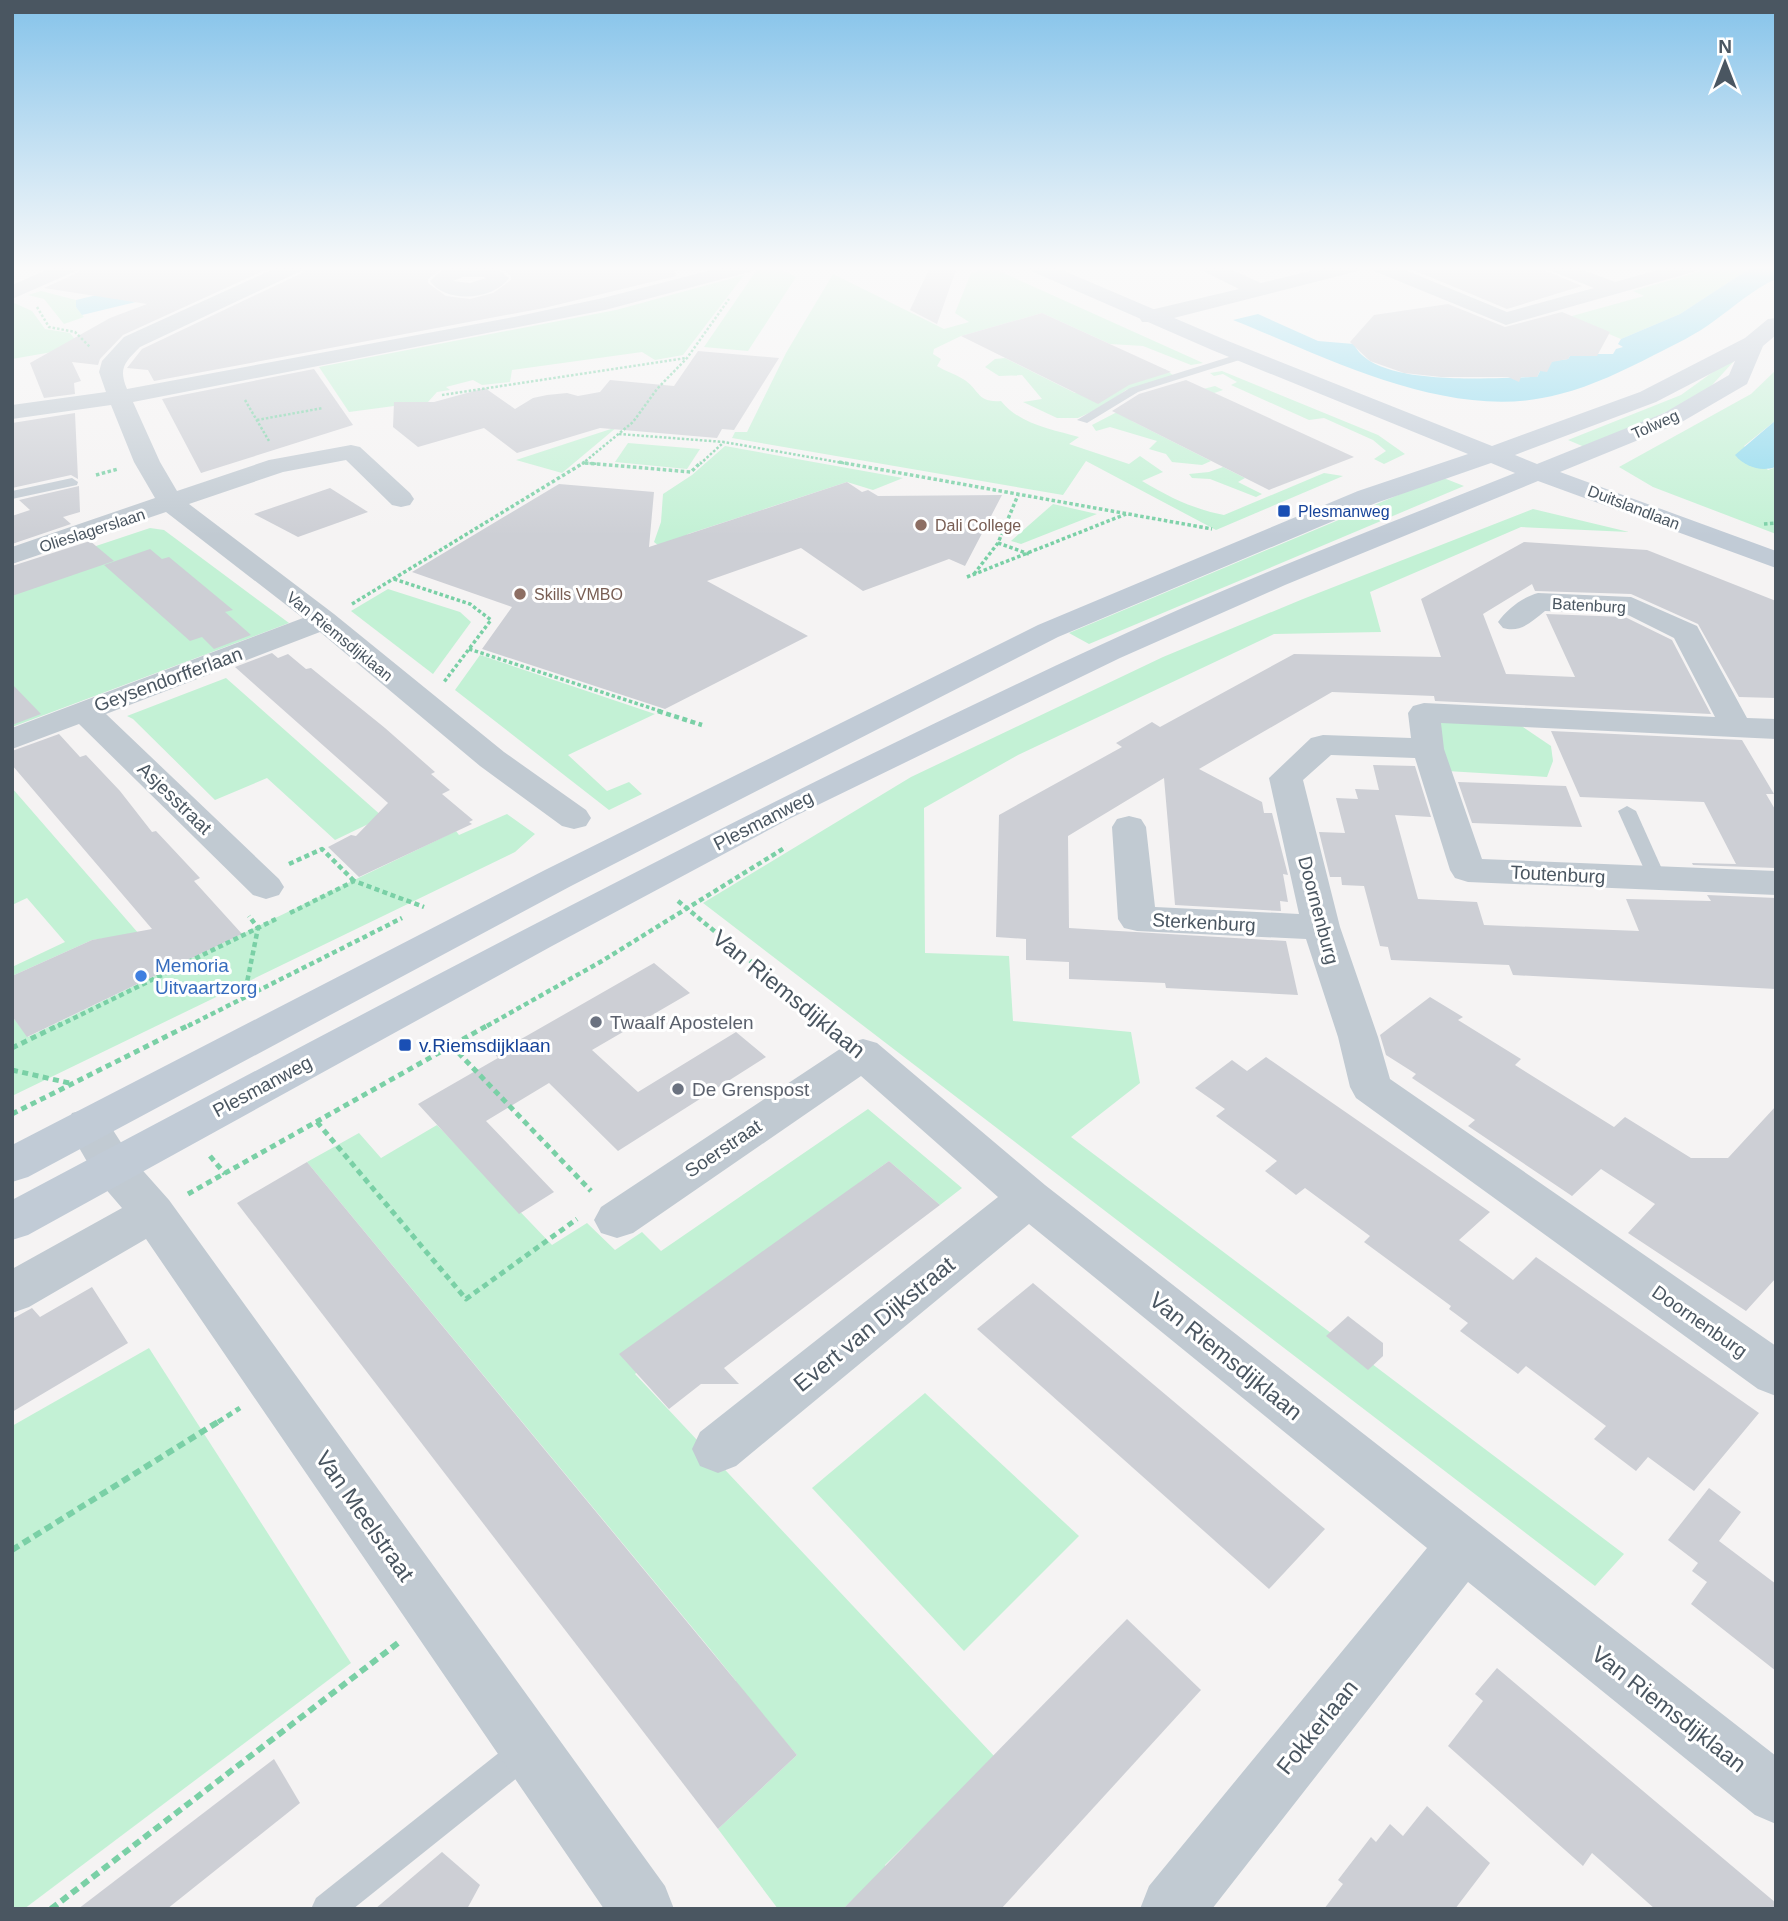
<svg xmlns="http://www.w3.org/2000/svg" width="1788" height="1921" font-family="Helvetica,sans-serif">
  <rect width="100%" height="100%" fill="#f5f3f3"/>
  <!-- green -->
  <g fill="#c3f1d5">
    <path d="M771 267H778L796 277 748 351 704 347 756 271Z"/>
    <path d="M990 267 1203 363 1191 365 1143 346 1110 344 1042 313 961 336 934 349 933 354 941 359 937 366C945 371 955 374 963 379 980 389 976 403 1001 401 1019 424 1053 430 1079 437L1069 444 1129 464 1140 456 1163 472 1142 481C1169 497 1193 509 1224 515L1324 473 1343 476 1216 530 1086 461 1063 495 732 438 735 432H747L786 353 833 274 944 329 969 322 955 313 971 273Z"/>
    <path d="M1715 267H1752L1680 314 1621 339 1609 334 1610 332 1554 321 1644 296 1633 291Z"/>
    <path d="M744 275 683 355 655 360 642 352 512 370 510 382 482 385 473 380 446 387 450 390 437 392 428 402H394V406L349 412 319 367 616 310Z"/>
    <path d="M41 291 76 300V307L84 317 64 324 44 299 28 295Z"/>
    <path d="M12 302 32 311 45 329 70 333 81 347 12 359Z"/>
    <path d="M1745 349 1703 395 1587 448 1568 440 1681 395Z"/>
    <path d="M1005 358 1075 393H1086L1165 369 1174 376 1126 390 1104 406 1078 418H1057L1023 402 1042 399 1022 375 999 376 985 367 995 359Z"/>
    <path d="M1776 370V420L1744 446 1768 470 1776 467V534L1653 487 1619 467 1751 394Z"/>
    <path d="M1222 371 1378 435 1405 454 1384 464 1374 459 1386 451 1373 440 1324 418 1309 420 1231 385 1237 382 1223 374 1214 376 1210 373Z"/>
    <path d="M1215 386 1223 390 1132 421 1211 461 1202 465 1172 462 1166 454 1149 449 1157 441 1110 427 1096 431 1092 425 1119 411Z"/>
    <path d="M617 427 562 473 516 460Z"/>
    <path d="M628 443 700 449 687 469 615 462Z"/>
    <path d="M725 446 903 478 873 490 847 482 688 534 666 551 654 542 661 522 663 494 692 475Z"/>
    <path d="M1223 467 1245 478 1238 482 1262 494 1256 497 1210 479 1192 478 1189 474 1209 472Z"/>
    <path d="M1441 477 1464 486 1089 644 1069 633Z"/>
    <path d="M1053 504 1097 514 1021 544 1011 541Z"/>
    <path d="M1533 509 1629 532 1521 527 1370 592 1381 632 1274 634 1018 755 924 808 925 953 1009 956 1013 1021 1131 1032 1140 1083 1071 1137 1624 1554 1595 1586 703 903 911 777 1163 657 1303 599Z"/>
    <path d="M150 528 164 530 289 623 12 727V574Z"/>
    <path d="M388 589 460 612 471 622 433 674 351 611Z"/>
    <path d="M480 655 655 714 568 755 607 791 629 782 642 794 609 810 455 690Z"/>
    <path d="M226 678 383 817 335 840 267 778 215 800 133 719 127 716Z"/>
    <path d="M1441 718 1520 725 1551 746 1553 761 1547 777 1447 771 1434 727Z"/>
    <path d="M12 788 139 934 92 940 12 976V967L65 942 27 898 12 905Z"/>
    <path d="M507 814 535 834 515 852 12 1096V1016L28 1037 456 831 459 835Z"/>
    <path d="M868 1109 962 1188 940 1205 889 1161 860 1182 635 1374 995 1757 885 1865 886 1868 843 1909H778L718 1829 797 1755 735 1683 736 1681 706 1644 307 1162 359 1133 381 1158 437 1125 552 1245 587 1223 615 1250 642 1232 661 1251Z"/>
    <path d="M149 1348 351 1663 24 1909H12V1426Z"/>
    <path d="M925 1393 1079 1536 964 1651 812 1488Z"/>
  </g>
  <!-- water -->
  <g fill="#90daee">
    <path d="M1752 267H1776V279C1752 290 1735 306 1714 321 1697 334 1674 345 1654 355 1625 370 1592 386 1560 394 1453 424 1331 359 1233 320L1258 314 1318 341 1354 344C1374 389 1498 377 1537 377L1540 371H1547L1546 362 1568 359 1571 354H1613L1616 349 1623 347 1618 344 1621 339 1680 314Z"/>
    <path d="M138 285 140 301 82 315 76 307V300Z"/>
    <path d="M1776 420V467C1761 472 1745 467 1735 455Z"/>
  </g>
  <!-- building -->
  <g fill="#cdcfd5">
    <path d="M82 267H272L123 335 100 359 98 365 72 362 81 381 74 383 75 394 44 398 30 363 110 318 147 304 44 288 77 273Z"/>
    <path d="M307 267H445L428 279V283L446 296 470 299 493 293 511 280V276L500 267H675L676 276 544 308 154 381 148 370 127 368 142 349 302 273Z"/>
    <path d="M930 267H957L937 324 910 310Z"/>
    <path d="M1406 267H1537L1582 286 1507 309Z"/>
    <path d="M1448 304 1505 327 1562 312 1610 332 1597 356H1570L1568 359 1552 362 1547 372 1540 371 1537 377H1521L1519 382 1508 377H1441L1404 373 1370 361 1350 342 1374 315Z"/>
    <path d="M1042 313 1171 372 1129 385 1098 404 961 336Z"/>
    <path d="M698 351 779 358 734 430 722 429 717 438 600 428 517 453 484 428 418 447 393 427 394 402H434L485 388 515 409 533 398 547 395 567 393 578 396 600 392 610 380 674 386Z"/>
    <path d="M314 369 353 425 201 473 162 399Z"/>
    <path d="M1186 380 1219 395 1354 457 1269 490 1112 411 1139 394Z"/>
    <path d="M75 413 78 479 71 475 12 488V423Z"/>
    <path d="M847 482 862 492 868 490 878 496 1002 495 965 566 949 559 863 591 801 548 707 581 808 636 665 709 482 649 512 607 412 572 559 484 654 492 649 547Z"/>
    <path d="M79 486 80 512 63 517 71 524 12 544V516L30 510 19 500Z"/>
    <path d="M330 488 368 512 298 537 254 514Z"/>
    <path d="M90 541 114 561 12 596V566Z"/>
    <path d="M1524 542 1647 550 1776 601V698L1739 697 1698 624 1631 594 1535 591 1532 584 1483 614 1506 674 1575 677 1546 614 1625 617 1672 640 1711 714 1435 701 1434 696 1332 692 1199 769 1262 802 1264 813H1272L1288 875 1283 874 1288 902 1280 901 1281 911 1175 905 1164 778 1068 836 1069 928 1286 941 1298 995 1166 988 1165 983 1069 979V962L1026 960V939L996 937 999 815 1122 747 1116 743 1152 722 1160 727 1294 654 1441 657 1421 599Z"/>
    <path d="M150 549 162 559 169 557 233 610 225 612 251 635 214 649 202 637 190 641 104 565Z"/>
    <path d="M272 653 278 658 288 654 306 669 311 668 385 728 435 772 431 774 450 790 442 794 473 820 469 822 472 824 359 877 328 847 351 835 356 836 388 803 235 667Z"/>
    <path d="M12 684 41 714 12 725Z"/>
    <path d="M1551 731 1742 740 1774 794H1766L1776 811V868L1693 865 1692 863 1736 864 1704 802 1580 797Z"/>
    <path d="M59 734 80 757 86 755 120 791 152 832 156 831 200 878 194 881 242 934 27 1037 12 1016V976L92 940 152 929 12 765V751Z"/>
    <path d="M1373 765 1415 766 1431 817 1395 815 1418 899 1477 902 1484 925 1639 931 1626 899 1711 901 1707 895 1776 898V989L1513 975 1509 965 1391 960 1388 947 1380 946 1364 886 1342 885 1341 877H1330L1319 832 1345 833 1336 798 1358 799 1355 789 1379 790Z"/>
    <path d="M1458 782 1566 786 1582 827 1472 823Z"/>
    <path d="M654 963 690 993 592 1050 638 1092 736 1032 766 1057 618 1151 549 1083 486 1121 554 1192 519 1214 418 1104 498 1058 495 1054Z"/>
    <path d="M1430 997 1463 1017 1458 1020 1521 1059 1515 1065 1614 1127 1625 1117 1691 1158H1728L1776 1106V1278L1746 1311 1628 1233 1655 1204 1601 1169 1572 1196 1468 1126 1475 1120 1412 1078 1416 1074 1386 1055 1380 1035Z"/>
    <path d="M1266 1057 1490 1212 1459 1240 1513 1280 1536 1257 1759 1413 1694 1491 1648 1457 1636 1471 1594 1439 1606 1426 1526 1366 1518 1374 1460 1331 1468 1323 1449 1309 1451 1306 1364 1242 1370 1236 1305 1188 1296 1195 1265 1171 1277 1161 1216 1116 1225 1109 1195 1088 1232 1060 1247 1071Z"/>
    <path d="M889 1161 940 1205 724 1368 739 1384H701L669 1409 619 1354Z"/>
    <path d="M307 1162 797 1755 718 1829 237 1203Z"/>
    <path d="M1033 1283 1325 1529 1269 1589 977 1329Z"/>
    <path d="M92 1287 128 1343 12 1412V1319L32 1308 40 1317Z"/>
    <path d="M1348 1316 1383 1343V1356L1368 1370 1326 1336Z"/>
    <path d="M1709 1488 1741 1512 1719 1541 1776 1584V1671L1691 1604 1707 1582 1692 1571 1698 1563 1668 1540Z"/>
    <path d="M1127 1619 1201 1690 1001 1909H843Z"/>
    <path d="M1497 1668 1776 1903V1909H1655L1592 1853 1583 1866 1448 1746 1483 1701 1475 1694Z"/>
    <path d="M274 1759 300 1803 167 1909H78Z"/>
    <path d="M1427 1806 1490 1863 1455 1909H1324L1343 1884 1338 1880 1371 1837 1376 1842 1390 1824 1403 1836Z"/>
    <path d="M442 1852 480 1885 467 1909H375Z"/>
  </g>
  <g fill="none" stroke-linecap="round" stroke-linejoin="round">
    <!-- path-far4 -->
    <g stroke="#7ad0a6" stroke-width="2.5" stroke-dasharray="2.5 2" stroke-linecap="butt">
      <path d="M37 307 49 327 75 332 90 347"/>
      <path d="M442 395 686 358"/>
      <path d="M245 400 269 441"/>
      <path d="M257 420 323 408"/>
      <path d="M619 434 724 442 849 464"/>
      <path d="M585 463 599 464"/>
      <path d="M582 464 633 422 657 389 687 358 729 299"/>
      <path d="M700 464 724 442"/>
    </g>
    <!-- path-far3 -->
    <g stroke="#7ad0a6" stroke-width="3.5" stroke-dasharray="3.5 2.5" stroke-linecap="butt">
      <path d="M839 462 1212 529"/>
      <path d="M585 463 691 472 701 462"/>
      <path d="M96 475 118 469"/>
      <path d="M1764 524 1776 523"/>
      <path d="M998 543 1029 554"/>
      <path d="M974 574 998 543 1018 495"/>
      <path d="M967 577 1126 514"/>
      <path d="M394 579 470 604 491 620 444 682"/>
      <path d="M352 604 585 462"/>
      <path d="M469 649 663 712"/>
    </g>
    <!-- path-far2 -->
    <g stroke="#7ad0a6" stroke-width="4.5" stroke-dasharray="5 3.5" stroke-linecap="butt">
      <path d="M658 711 702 725"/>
      <path d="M289 864 322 849 354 881"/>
      <path d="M678 901 829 1026"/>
      <path d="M290 913 354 881 424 907"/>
      <path d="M244 997 258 928 249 916"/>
      <path d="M58 1026 276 919"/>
      <path d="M188 1026 402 918"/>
      <path d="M487 1026 602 961 786 847"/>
    </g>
    <!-- path-far1 -->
    <g stroke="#7ad0a6" stroke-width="5" stroke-dasharray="6 4.5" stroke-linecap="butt">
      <path d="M826 1024 835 1031"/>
      <path d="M451 1045 591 1191"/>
      <path d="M12 1048 61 1024"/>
      <path d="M12 1070 69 1083"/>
      <path d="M12 1114 191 1024"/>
      <path d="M317 1122 466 1299 577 1219"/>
      <path d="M210 1156 225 1174"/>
      <path d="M188 1194 490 1024"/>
      <path d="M218 1422 240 1408"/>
    </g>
    <!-- path -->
    <g stroke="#7ad0a6" stroke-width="6" stroke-dasharray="8 5" stroke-linecap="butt">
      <path d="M12 1550 221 1420"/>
      <path d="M51 1909 398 1643"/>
    </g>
    <!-- lane -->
    <g fill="#c1cad2" fill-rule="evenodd">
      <path d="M1245 352 1251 355 1249 357 1138 392 1087 423 1077 420 1130 388Z"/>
      <path d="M72 478 78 482 77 485 12 499V491Z"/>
      <path d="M1627 806 1636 811 1666 878 1663 882 1657 884 1648 878 1618 811Z"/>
      <path d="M526 1736 537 1740 541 1751 537 1762 353 1909H311L316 1898 515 1740Z"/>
    </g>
    <!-- street -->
    <g fill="#c1cad2" fill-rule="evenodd">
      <path d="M53 267H79L76 271 12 299V285Z"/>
      <path d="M278 267H304L301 271 140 347C125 362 118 368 127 389L514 317 603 298 723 267H756L753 271 605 310 133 402 160 462 177 491 269 460 351 445 360 447 410 493 414 499 410 505 401 507 392 505 346 460 283 472 189 504 334 614 504 752 586 810 591 818 586 826 574 829 562 826 480 766 320 632 106 714 279 879 284 887 279 895 266 899 253 895 79 724 12 749V728L303 618 166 512 12 564V547L155 498 134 462 111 405 12 419V405L106 392 99 372 102 361 124 337Z"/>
      <path d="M454 267H496L509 278C494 300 446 304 430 281L441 271ZM463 277H484L486 278 470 283 453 281Z"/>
      <path d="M1200 267H1226L1261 283 1327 267H1361L1358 271 1158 322H1142L1139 317 1142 312 1239 289 1203 271Z"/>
      <path d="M1371 267H1398L1507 312 1594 288 1551 271 1548 267H1576L1615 282 1668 267H1700L1697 271 1506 325 1374 271Z"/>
      <path d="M1538 593 1631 597 1697 626 1747 718 1776 719V739L1441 723 1444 749 1482 859 1776 871V895L1468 882 1455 878 1450 870 1415 758 1331 755 1303 780 1340 927 1378 1037 1390 1079 1776 1346V1396L1758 1389 1356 1098 1350 1087 1338 1037 1306 939 1137 931 1124 928 1118 919 1112 827 1117 819 1129 816 1141 819 1146 827 1155 907 1299 914 1269 778 1311 738 1323 735 1411 738 1408 713 1413 706 1424 703 1715 717 1674 638 1626 614 1545 611C1531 622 1521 633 1503 628L1498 622C1507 609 1523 597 1538 593Z"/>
      <path d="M863 1039 877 1043 1045 1185 1776 1756V1824L1755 1815 1468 1582 1212 1909H1140L1149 1886 1427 1548 1029 1224 736 1466 718 1473 700 1466 692 1449 700 1432 998 1197 861 1076 633 1233 617 1238 601 1233 594 1220 601 1207 849 1043Z"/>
      <path d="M87 1109 102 1113 129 1155 169 1200 665 1886 674 1909H604L146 1239 29 1307 12 1313V1269L122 1208 97 1179 66 1125 72 1113Z"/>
    </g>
    <!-- secondary -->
    <path fill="#c1cbd6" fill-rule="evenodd" d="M1028 267H1055L1228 341 1492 446 1640 392 1745 338 1768 319 1776 318V335L1763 346 1747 384 1680 423 1560 472 1776 551V568L1538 481 1285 585 1120 658 789 819 552 946 28 1235 12 1240V1200C371 1010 728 817 1096 647 1233 583 1375 529 1515 473L1491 463 1376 503 1058 637 571 886 28 1177 12 1182V1145L545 870 1038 625 1358 491 1468 454 1212 350 1031 271ZM1735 361 1729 375 1664 413 1537 464 1515 455 1656 402Z"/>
  </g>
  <!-- sky -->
  <linearGradient id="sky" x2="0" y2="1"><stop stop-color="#85c3ea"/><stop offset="0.5" stop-color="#fafafa"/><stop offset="1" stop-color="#fafafa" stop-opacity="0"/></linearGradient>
  <rect width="1788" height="536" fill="url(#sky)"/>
  <!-- markers -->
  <g fill="#1a4fb4" stroke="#fff" stroke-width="2.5">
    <rect x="1277" y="504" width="14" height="14" rx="3.5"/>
    <rect x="398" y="1038" width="14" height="14" rx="3.5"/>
  </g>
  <g fill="#8d6e63" stroke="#fff" stroke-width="2.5">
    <circle cx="921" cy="525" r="7"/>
    <circle cx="520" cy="594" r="7"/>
  </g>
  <circle fill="#3f7fe0" stroke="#fff" stroke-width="2.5" cx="141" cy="976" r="7"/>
  <g fill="#6b7280" stroke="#fff" stroke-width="2.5">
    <circle cx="596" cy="1022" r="7"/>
    <circle cx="678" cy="1089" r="7"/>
  </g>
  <g text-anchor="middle" stroke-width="6" stroke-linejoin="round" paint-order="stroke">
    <!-- far-street labels -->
    <g font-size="16" fill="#4a5661" stroke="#fff">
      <text transform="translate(1655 424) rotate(-24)" y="6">Tolweg</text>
      <text transform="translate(1634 507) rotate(21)" y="6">Duitslandlaan</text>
      <text transform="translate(92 530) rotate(-18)" y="6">Olieslagerslaan</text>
      <text transform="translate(1589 605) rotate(3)" y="6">Batenburg</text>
      <text transform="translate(340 636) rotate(39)" y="6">Van Riemsdijklaan</text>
    </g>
    <!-- far-transit labels -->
    <g font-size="16" fill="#164399" stroke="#fff" text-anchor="start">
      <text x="1298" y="517">Plesmanweg</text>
    </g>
    <!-- far-education labels -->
    <g font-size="16" fill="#785e54" stroke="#fff" text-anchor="start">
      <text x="935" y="531">Dali College</text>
      <text x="534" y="600">Skills VMBO</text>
    </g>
    <!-- street labels -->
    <g font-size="19" fill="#4a5661" stroke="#fff">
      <text transform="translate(168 679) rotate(-20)" y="7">Geysendorfferlaan</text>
      <text transform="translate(175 798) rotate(44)" y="7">Asjesstraat</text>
      <text transform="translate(763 820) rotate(-27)" y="7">Plesmanweg</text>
      <text transform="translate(1558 874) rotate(3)" y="7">Toutenburg</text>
      <text transform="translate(1319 910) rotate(75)" y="7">Doornenburg</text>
      <text transform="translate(1204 922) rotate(3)" y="7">Sterkenburg</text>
      <text transform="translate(262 1086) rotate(-28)" y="7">Plesmanweg</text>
      <text transform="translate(723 1148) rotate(-34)" y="7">Soerstraat</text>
      <text transform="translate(1700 1321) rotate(35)" y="7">Doornenburg</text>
    </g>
    <!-- shop labels -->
    <g font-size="19" fill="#366cbe" stroke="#fff" text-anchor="start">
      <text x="155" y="972">Memoria<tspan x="155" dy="22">Uitvaartzorg</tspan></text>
    </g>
    <!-- worship labels -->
    <g font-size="19" fill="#5b616d" stroke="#fff" text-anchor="start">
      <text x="610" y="1029">Twaalf Apostelen</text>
      <text x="692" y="1096">De Grenspost</text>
    </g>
    <!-- transit labels -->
    <g font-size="19" fill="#164399" stroke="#fff" text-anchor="start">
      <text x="419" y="1052">v.Riemsdijklaan</text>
    </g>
    <!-- near-street labels -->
    <g font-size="23" fill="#4a5661" stroke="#fff">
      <text transform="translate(789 994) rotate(39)" y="8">Van Riemsdijklaan</text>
      <text transform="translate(874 1324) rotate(-39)" y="8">Evert van Dijkstraat</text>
      <text transform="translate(1226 1356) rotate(39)" y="8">Van Riemsdijklaan</text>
      <text transform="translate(365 1516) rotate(55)" y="8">Van Meelstraat</text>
      <text transform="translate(1669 1709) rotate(38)" y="8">Van Riemsdijklaan</text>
      <text transform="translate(1317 1727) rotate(-51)" y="8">Fokkerlaan</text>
    </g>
  </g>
  <!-- border -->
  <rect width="1788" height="1921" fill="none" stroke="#4a5661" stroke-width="28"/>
  <!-- north arrow -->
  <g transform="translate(1725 63)" stroke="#ffffff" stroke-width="5" paint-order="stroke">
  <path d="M0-5L12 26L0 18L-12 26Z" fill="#4a5661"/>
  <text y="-10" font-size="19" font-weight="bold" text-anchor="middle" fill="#4a5661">N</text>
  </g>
</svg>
